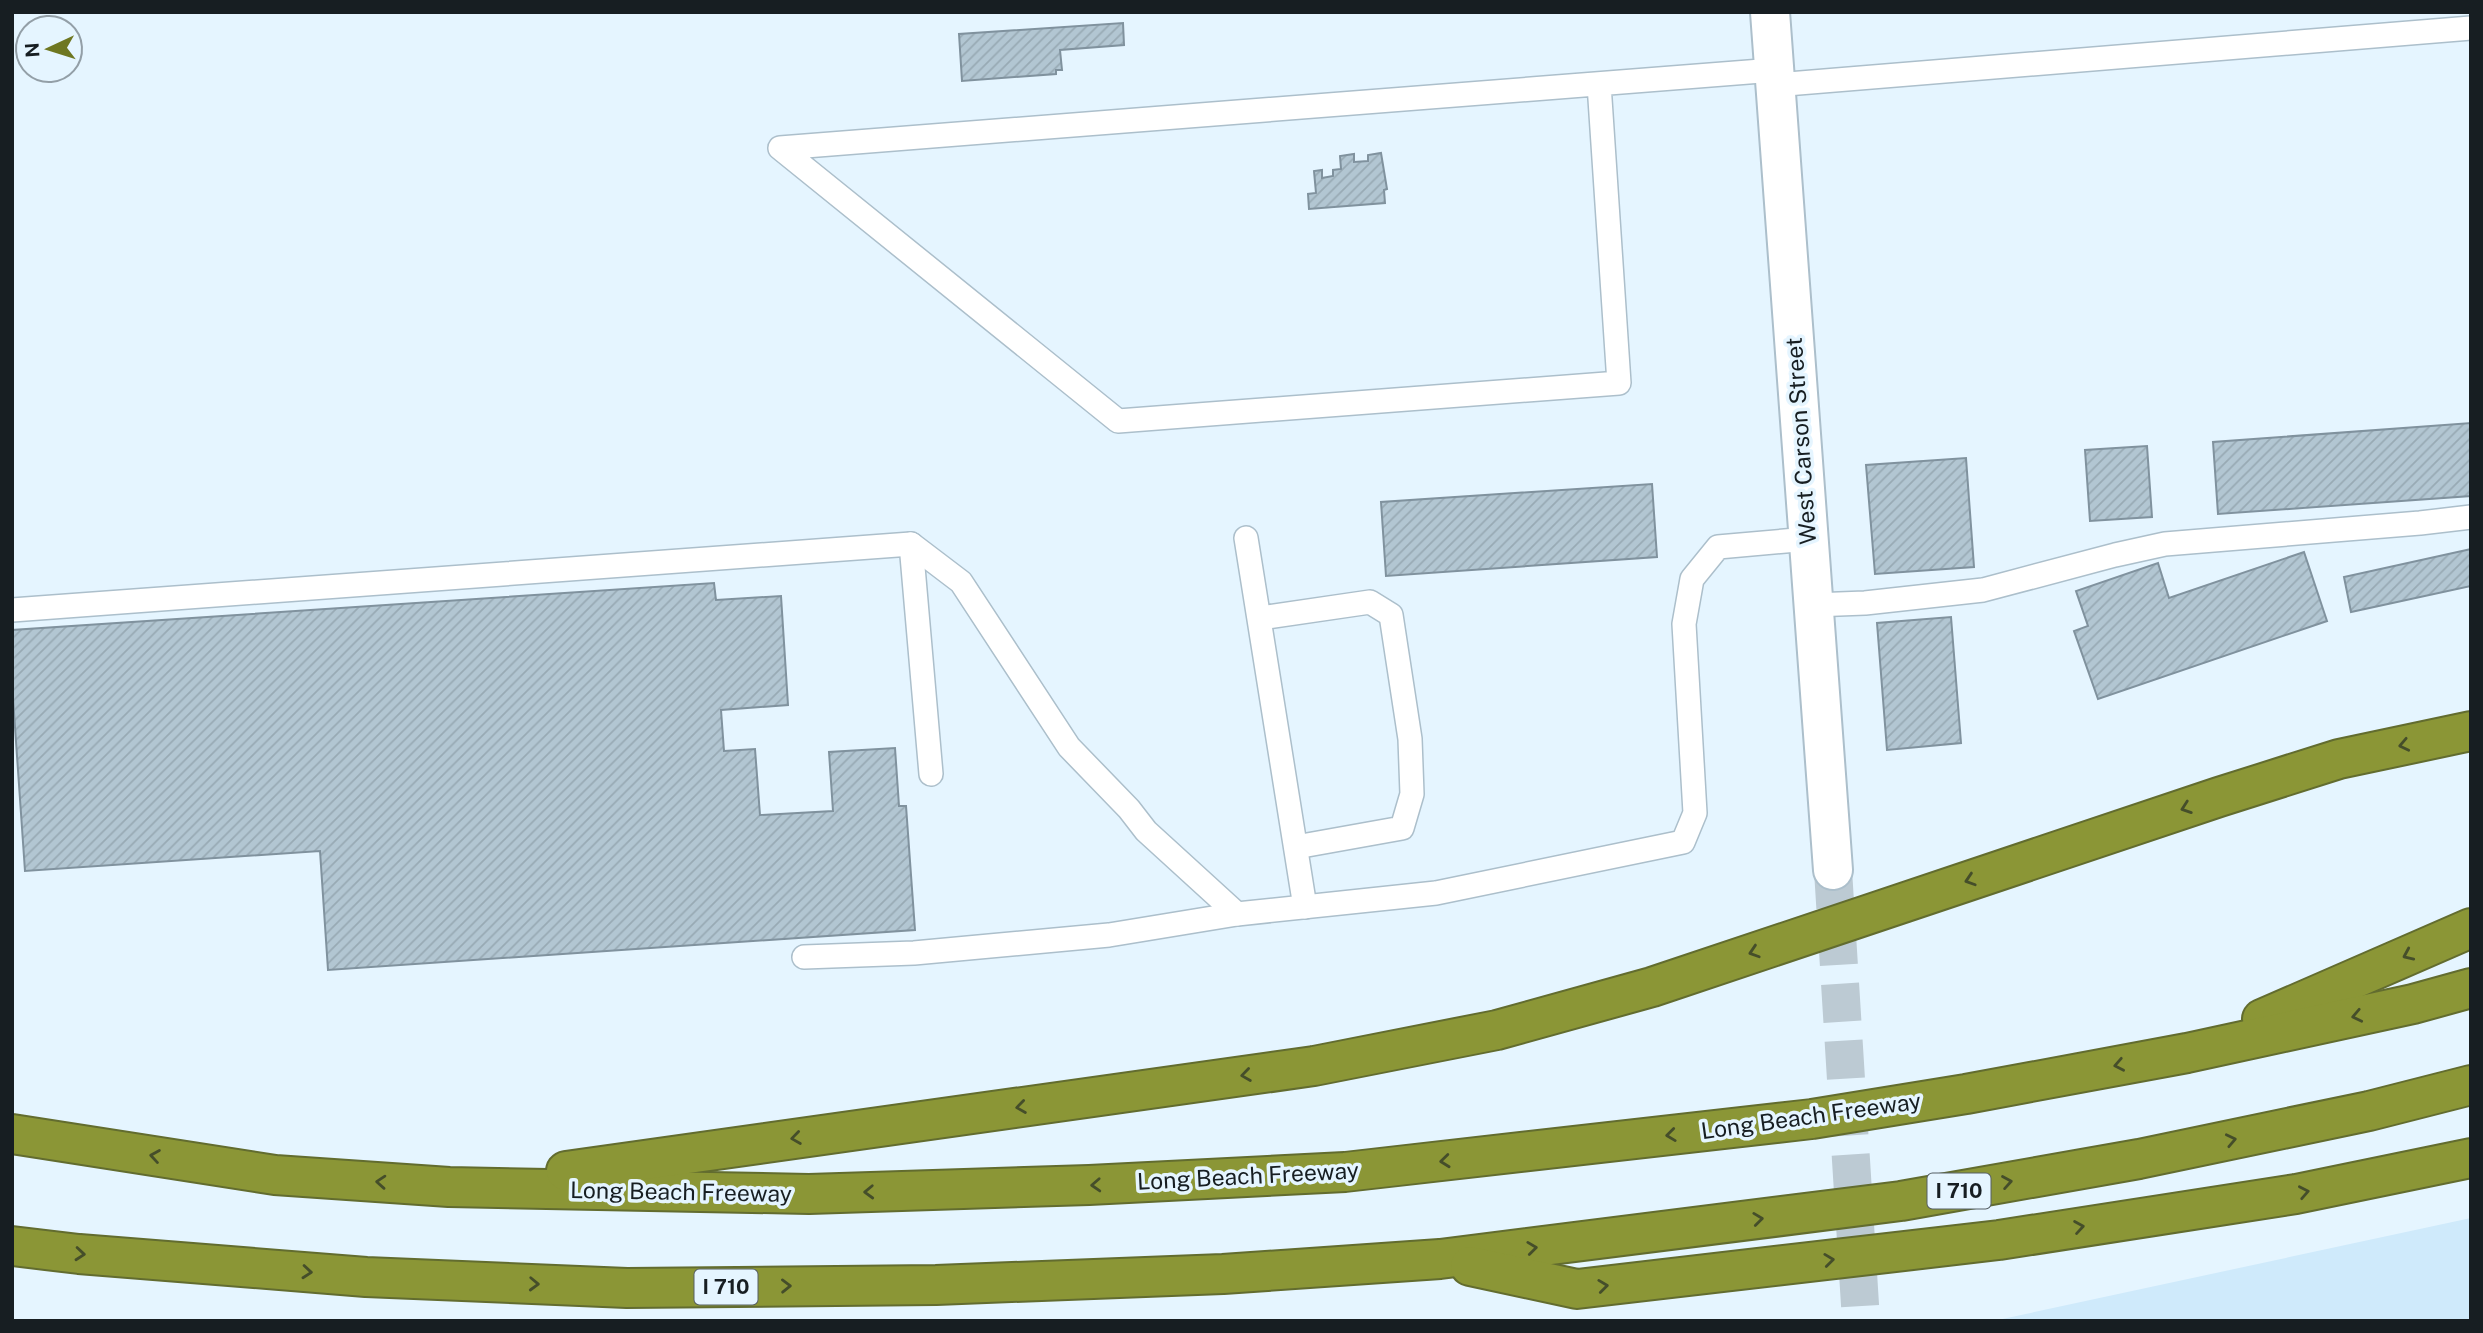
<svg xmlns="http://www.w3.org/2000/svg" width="2483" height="1333" font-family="'Public Sans',sans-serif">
  <defs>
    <pattern id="building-hatch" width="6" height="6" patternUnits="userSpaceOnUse" patternTransform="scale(1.75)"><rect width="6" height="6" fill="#b2c6d2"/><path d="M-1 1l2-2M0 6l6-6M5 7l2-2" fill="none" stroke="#98aab4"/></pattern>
  </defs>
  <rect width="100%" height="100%" fill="#e5f5ff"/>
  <!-- built -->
  <path fill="#cfeafb" d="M2471 1218V1321H1993Z"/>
  <!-- building -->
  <g fill="url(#building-hatch)" stroke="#80929e" stroke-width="2">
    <path d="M1123 23 1124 45 1060 50 1062 70H1056V74L962 81 959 34Z"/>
    <path d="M1381 153 1387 189 1384 190 1385 203 1309 209 1308 194 1316 193 1314 171 1322 170V178L1333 176V170L1341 169 1340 156 1354 154V162L1368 161V155Z"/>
    <path d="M2471 423V496L2218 514 2213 442Z"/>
    <path d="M2147 446 2152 517 2090 521 2085 450Z"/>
    <path d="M1966 458 1974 567 1875 574 1866 465Z"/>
    <path d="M1652 484 1657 557 1386 576 1381 502Z"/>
    <path d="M2471 549V586L2351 612 2344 577Z"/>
    <path d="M2304 552 2327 621 2098 699 2074 631 2088 626 2076 591 2158 563 2169 598Z"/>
    <path d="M714 583 716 600 781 596 788 705 721 710 724 751 755 749 760 815 833 811 829 752 895 748 899 806H906L915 930 328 970 320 851 25 871 12 684V630Z"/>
    <path d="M1951 617 1961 743 1887 750 1877 623Z"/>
  </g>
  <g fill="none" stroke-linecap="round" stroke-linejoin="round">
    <!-- minor-tunnel -->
    <path stroke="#bccad3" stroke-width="38" stroke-dasharray="38 19" stroke-linecap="butt" d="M1833 870 1861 1321"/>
    <defs>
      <g id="service">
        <path d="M1599 84 1619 383 1118 421 780 148 1774 70"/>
        <path d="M1775 85 2471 28"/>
        <path d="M1246 538 1305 907"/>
        <path d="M911 544 931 774"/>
        <path d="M1813 605 1865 603 1983 590 2115 555 2165 544 2420 523 2471 517"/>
        <path d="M12 610 911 544 961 582 1069 747 1129 809 1146 831 1237 914 1436 893 1683 842 1695 813 1684 624 1692 579 1718 547 1808 539"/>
        <path d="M1260 618 1370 602 1391 615 1410 739 1412 794 1402 828 1296 847"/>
        <path d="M804 957 914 953 1109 935 1237 914"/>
      </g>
      <path id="minor" d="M1770 12 1833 870"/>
      <g id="motorway">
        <path d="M2262 1019 2471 928"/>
        <path d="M12 1134 275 1175 449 1187 809 1194 1089 1185 1345 1172 1812 1119 1966 1094 2187 1053 2413 1004 2471 988"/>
        <path d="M566 1171 1314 1066 1497 1030 1652 987 2219 797 2339 759 2471 731"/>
        <path d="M12 1246 79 1254 366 1277 627 1288 936 1285 1223 1274 1440 1259 1901 1201 2139 1159 2369 1111 2471 1085"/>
        <path d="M1470 1266 1577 1289 1999 1240 2296 1194 2471 1158"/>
      </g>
    </defs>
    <!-- service casing -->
    <use href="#service" stroke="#acbfcb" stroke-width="26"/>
    <!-- minor casing -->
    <use href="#minor" stroke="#acbfcb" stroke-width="42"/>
    <!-- motorway casing -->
    <use href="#motorway" stroke="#626c2f" stroke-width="42"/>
    <!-- service -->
    <use href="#service" stroke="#fff" stroke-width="23"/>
    <!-- minor -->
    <use href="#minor" stroke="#fff" stroke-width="38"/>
    <!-- motorway -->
    <use href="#motorway" stroke="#8b9636" stroke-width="38"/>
  </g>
  <!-- one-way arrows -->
  <defs><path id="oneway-chevron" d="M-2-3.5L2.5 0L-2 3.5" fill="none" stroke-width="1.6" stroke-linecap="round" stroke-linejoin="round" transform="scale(1.75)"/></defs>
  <g stroke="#454e2a">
    <use href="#oneway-chevron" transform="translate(2404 745) rotate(168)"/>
    <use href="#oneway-chevron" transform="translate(2186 808) rotate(161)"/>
    <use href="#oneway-chevron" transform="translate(1970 880) rotate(162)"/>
    <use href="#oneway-chevron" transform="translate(1754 952) rotate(162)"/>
    <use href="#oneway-chevron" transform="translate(2408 955) rotate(156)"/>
    <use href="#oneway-chevron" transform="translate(2357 1016) rotate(168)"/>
    <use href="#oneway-chevron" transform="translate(2119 1065) rotate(169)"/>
    <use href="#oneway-chevron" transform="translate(1246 1075) rotate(172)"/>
    <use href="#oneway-chevron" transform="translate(1021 1107) rotate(172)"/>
    <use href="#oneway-chevron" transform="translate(1671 1135) rotate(173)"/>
    <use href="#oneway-chevron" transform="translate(796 1138) rotate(172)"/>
    <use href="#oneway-chevron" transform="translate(2231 1140) rotate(-12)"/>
    <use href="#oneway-chevron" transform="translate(155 1156) rotate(-171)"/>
    <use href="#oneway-chevron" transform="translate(1445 1161) rotate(174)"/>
    <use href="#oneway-chevron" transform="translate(381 1182) rotate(-176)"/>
    <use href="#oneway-chevron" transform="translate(2007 1182) rotate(-10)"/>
    <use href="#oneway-chevron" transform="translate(1096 1185) rotate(177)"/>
    <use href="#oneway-chevron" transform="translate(869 1192) rotate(178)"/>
    <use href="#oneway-chevron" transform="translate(2304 1192) rotate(-11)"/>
    <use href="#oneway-chevron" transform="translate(1758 1219) rotate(-7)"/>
    <use href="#oneway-chevron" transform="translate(2079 1227) rotate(-9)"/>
    <use href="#oneway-chevron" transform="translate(1532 1248) rotate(-7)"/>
    <use href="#oneway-chevron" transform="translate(80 1254) rotate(5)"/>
    <use href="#oneway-chevron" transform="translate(1829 1260) rotate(-7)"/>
    <use href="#oneway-chevron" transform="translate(307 1272) rotate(5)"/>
    <use href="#oneway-chevron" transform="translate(534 1284) rotate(2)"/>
    <use href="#oneway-chevron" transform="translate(786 1286) rotate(-1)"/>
    <use href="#oneway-chevron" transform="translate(1603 1286) rotate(-7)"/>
  </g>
  <g text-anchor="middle" stroke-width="7" stroke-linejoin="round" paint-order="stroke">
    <!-- shield labels -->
    <g fill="#e5f5ff" stroke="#555e64" stroke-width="2">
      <rect x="1927.5" y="1173.5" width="63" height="35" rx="5"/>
      <rect x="694.5" y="1269.5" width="63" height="35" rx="5"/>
    </g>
    <g font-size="21" font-weight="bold" fill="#171e22">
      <text x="1959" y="1198">I 710</text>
      <text x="726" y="1294">I 710</text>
    </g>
    <!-- street labels -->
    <g font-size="23" fill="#171e22" stroke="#e5f5ff">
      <text transform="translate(1801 441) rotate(-94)" y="8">West Carson Street</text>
      <text transform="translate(1811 1116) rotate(-8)" y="8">Long Beach Freeway</text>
      <text transform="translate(1248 1176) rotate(-3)" y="8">Long Beach Freeway</text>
      <text transform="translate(681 1192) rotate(1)" y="8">Long Beach Freeway</text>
    </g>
  </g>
  <!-- border -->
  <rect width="2483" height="1333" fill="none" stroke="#171e22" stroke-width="28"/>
  <!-- north arrow -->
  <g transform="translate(49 49) rotate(266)"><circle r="33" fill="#e5f5ff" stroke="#939fa7" stroke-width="2"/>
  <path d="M0-5L12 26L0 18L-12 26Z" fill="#6e7721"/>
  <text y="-10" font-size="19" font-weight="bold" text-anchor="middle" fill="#171e22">N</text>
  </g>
</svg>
